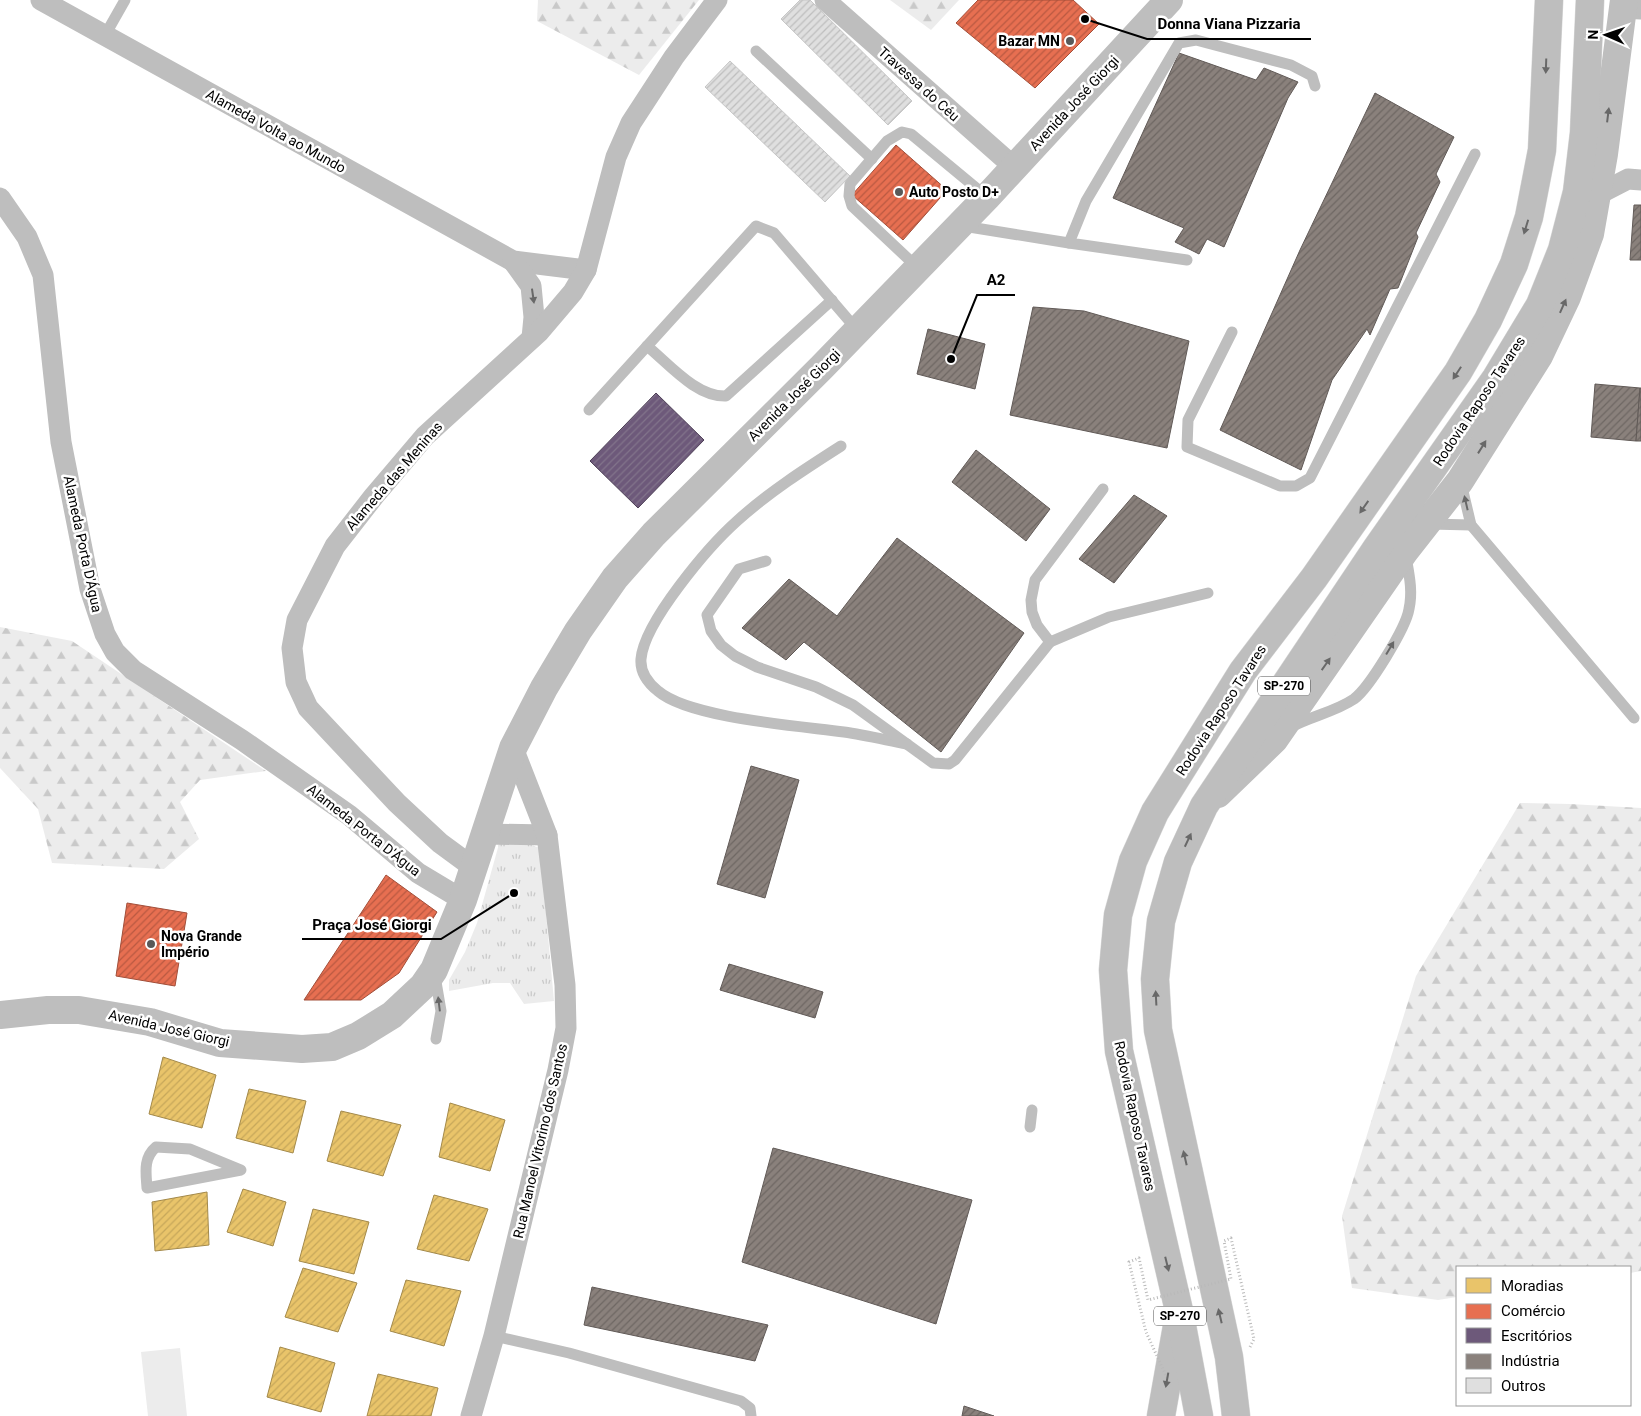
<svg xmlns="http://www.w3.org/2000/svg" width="1641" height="1416" font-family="Roboto,sans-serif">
  <defs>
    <pattern id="forest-firs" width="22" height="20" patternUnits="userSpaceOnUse" patternTransform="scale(1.25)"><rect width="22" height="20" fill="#ececec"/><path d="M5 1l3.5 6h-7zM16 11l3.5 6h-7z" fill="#c9c9c9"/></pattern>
    <pattern id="park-tufts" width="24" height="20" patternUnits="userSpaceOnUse" patternTransform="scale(1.25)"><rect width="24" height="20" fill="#ececec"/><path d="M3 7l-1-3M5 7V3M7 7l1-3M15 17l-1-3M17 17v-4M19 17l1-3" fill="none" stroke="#c9c9c9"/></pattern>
    <pattern id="homes-hatch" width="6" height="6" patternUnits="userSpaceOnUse" patternTransform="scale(1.25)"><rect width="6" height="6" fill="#e9c46a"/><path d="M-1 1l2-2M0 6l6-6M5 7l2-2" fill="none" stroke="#c6a75a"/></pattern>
    <pattern id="shops-hatch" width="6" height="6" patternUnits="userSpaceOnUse" patternTransform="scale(1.25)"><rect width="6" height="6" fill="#e76f51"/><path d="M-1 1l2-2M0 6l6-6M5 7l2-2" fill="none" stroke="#b95941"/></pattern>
    <pattern id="offices-hatch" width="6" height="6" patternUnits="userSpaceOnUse" patternTransform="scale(1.25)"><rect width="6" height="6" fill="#6d597a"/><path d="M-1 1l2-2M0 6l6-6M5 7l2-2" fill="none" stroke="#82748b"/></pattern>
    <pattern id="industry-hatch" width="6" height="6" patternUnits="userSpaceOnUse" patternTransform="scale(1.25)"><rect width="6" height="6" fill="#8a817c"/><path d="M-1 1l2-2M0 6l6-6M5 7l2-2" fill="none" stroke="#6e6763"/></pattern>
    <pattern id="building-hatch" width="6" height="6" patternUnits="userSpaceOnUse" patternTransform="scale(1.25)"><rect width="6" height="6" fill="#dfdfdf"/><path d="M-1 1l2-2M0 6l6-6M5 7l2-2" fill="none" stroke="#bebebe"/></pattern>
  </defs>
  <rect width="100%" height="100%" fill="#fff"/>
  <!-- grass -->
  <path fill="#ececec" d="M180 1348 187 1416H148L141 1352Z"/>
  <!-- forest -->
  <g fill="url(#forest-firs)">
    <path d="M538 0H699L639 75 537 21Z"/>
    <path d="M890 0H959L931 30Z"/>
    <path d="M0 627 72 641 266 771 200 780 180 802 199 839 164 869 52 863 38 809 0 768Z"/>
    <path d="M1520 803 1570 804 1641 808V1271L1630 1273V1267H1457V1297L1438 1300 1352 1288 1342 1216 1416 976Z"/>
  </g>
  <!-- park -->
  <path fill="url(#park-tufts)" d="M508 837 540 848 554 1001 524 1004 510 983H493L449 991V980L465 952 477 923 499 844Z"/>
  <!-- homes -->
  <g fill="url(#homes-hatch)" stroke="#a3894a">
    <path d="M163 1057 216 1075 202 1128 149 1114Z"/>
    <path d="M249 1089 306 1101 293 1153 236 1138Z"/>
    <path d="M450 1103 505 1120 490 1171 439 1157Z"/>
    <path d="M341 1111 401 1125 383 1176 327 1161Z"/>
    <path d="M243 1189 286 1202 273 1246 227 1232Z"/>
    <path d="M207 1192 209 1245 155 1251 152 1202Z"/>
    <path d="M434 1195 488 1209 469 1261 417 1249Z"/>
    <path d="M313 1209 369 1222 354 1274 299 1261Z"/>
    <path d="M303 1268 357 1283 338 1332 285 1317Z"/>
    <path d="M406 1280 461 1291 444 1346 390 1331Z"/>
    <path d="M280 1347 335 1363 321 1412 267 1397Z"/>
    <path d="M378 1374 438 1388 431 1416H367Z"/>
  </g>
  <!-- shops -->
  <g fill="url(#shops-hatch)" stroke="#a24e39">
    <path d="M978 0H1073L1099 24 1035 88 956 23Z"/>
    <path d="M896 145 947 190 903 240 852 195Z"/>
    <path d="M386 875 437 912 399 973 361 1000H304Z"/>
    <path d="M127 903 187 913 175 986 116 976Z"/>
  </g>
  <!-- offices -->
  <path fill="url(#offices-hatch)" stroke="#4c3e55" d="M656 393 704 440 638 508 590 461Z"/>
  <!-- industry -->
  <g fill="url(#industry-hatch)" stroke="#615a57">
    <path d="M1179 53 1256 80 1264 68 1298 82 1288 98 1224 247 1207 239 1199 254 1175 242 1184 228 1113 198Z"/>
    <path d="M1375 93 1454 137 1436 174 1440 182 1416 233 1418 237 1398 288 1390 289 1370 335 1367 329 1332 380 1301 470 1220 430 1300 250Z"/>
    <path d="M1634 205H1641V260H1630Z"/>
    <path d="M1033 307 1084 311 1189 341 1167 448 1010 415Z"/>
    <path d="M928 329 985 344 975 389 917 374Z"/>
    <path d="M1595 384 1640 388 1636 441 1591 437Z"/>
    <path d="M1640 388H1641V441H1636Z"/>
    <path d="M976 450 1050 509 1026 541 952 482Z"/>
    <path d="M1134 495 1167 516 1114 583 1079 559Z"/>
    <path d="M897 538 1024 633 941 752 804 642 786 660 742 628 789 579 837 616Z"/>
    <path d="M751 766 799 780 765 898 717 884Z"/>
    <path d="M729 964 823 992 815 1018 720 990Z"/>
    <path d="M773 1148 972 1200 936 1324 742 1262Z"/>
    <path d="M592 1287 768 1325 755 1361 584 1325Z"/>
    <path d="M964 1406 994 1416H962Z"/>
  </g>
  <!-- building -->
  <g fill="url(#building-hatch)" stroke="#c7c7c7">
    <path d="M800 0H810L912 101 888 125 781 19Z"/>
    <path d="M730 61 850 176 825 202 705 87Z"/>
  </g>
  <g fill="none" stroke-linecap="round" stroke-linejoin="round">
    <defs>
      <g id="motorway">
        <path d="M1161 1416 1177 1326"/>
        <path d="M1199 1416 1180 1315 1119 1051 1113 970 1118 915 1133 861 1155 812 1243 671 1314 578 1458 372 1488 320 1514 264 1529 217 1542 150 1549 0"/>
        <path d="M1236 1416 1229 1357 1158 1030 1155 979 1161 921 1178 862 1204 806 1376 549 1496 378 1540 305 1562 250 1577 192 1584 133 1590 0"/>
      </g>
    </defs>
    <!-- motorway casing -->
    <use href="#motorway" stroke="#dbdbdb" stroke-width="29"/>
    <!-- path -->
    <path stroke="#b9b9b9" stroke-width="3" stroke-dasharray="1 2.5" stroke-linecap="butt" d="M1250 1347 1254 1339"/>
    <!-- service -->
    <g stroke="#bebebe" stroke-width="11">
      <path d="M1621 13 1641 14"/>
      <path d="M1633 14 1641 2"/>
      <path d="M104 37 125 0"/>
      <path d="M756 51 872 159"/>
      <path d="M963 226 1069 243"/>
      <path d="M1187 260 1069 243 1086 201 1179 43 1196 40 1291 65 1312 76 1315 86"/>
      <path d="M919 269 852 206 849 196 850 184 887 141 902 132 911 134 987 197"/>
      <path d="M1232 332 1188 420 1187 447 1280 486H1296L1310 478 1475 154"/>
      <path d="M647 346C669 364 696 397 726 396L832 300"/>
      <path d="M589 410 756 226 774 233 858 331"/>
      <path d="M841 446C805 469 769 492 737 521 709 546 644 622 641 659 640 672 648 683 658 691 689 718 800 726 844 732 865 735 886 740 907 744"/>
      <path d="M1461 483 1471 525 1634 718"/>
      <path d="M1430 524 1471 525"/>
      <path d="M766 561 739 569 707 615 711 631 721 645 735 656 757 667 816 687 853 705 933 763 949 764 955 760 1050 642 1037 625 1032 612 1031 600 1035 580 1103 489"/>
      <path d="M1050 642 1109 617 1208 593"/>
      <path d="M1291 727C1311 716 1335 712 1354 699 1369 688 1406 628 1409 609 1413 591 1409 574 1406 557"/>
      <path d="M435 976 441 1011 436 1039"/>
      <path d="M1030 1127 1032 1110"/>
      <path d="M156 1147 190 1149 241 1170 147 1188C146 1173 143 1158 156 1147Z"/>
      <path d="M494 1336 569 1353 741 1401 750 1408 751 1416"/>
    </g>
    <!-- minor -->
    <g stroke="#bebebe" stroke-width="21">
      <path d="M41 0 513 261 586 270"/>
      <path d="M825 0 1014 167"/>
      <path d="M1597 195 1628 179 1641 180"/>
      <path d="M0 198 27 237 43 275 61 442 90 589 105 634 115 652 133 670 242 740 349 815 418 873 463 900"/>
      <path d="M513 261 531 286 534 317 532 338"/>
      <path d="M485 834 547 835"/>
      <path d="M474 868 440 843 397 803 308 708 296 682 292 648 297 620 335 546 374 496 425 436 539 332 573 292 586 270 616 157 631 123 674 57 717 0"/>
      <path d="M471 1416 494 1336 558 1070 566 1028 565 985 547 835 513 748"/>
    </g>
    <!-- tertiary -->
    <g stroke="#bebebe" stroke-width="28">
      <path d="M1218 794 1274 740 1405 551 1460 481 1539 356 1567 297 1590 234 1604 154 1624 0"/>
      <path d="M0 1015 48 1010H79L150 1022 220 1043 302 1049 332 1047 358 1036 392 1015 423 986 434 970 463 900 513 748 544 688 578 631 615 578 654 534 822 367 987 197 1169 0"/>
    </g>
    <!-- motorway -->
    <use href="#motorway" stroke="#bebebe" stroke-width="28"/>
    <!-- path-bridge -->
    <path stroke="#b9b9b9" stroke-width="3" stroke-dasharray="1 2.5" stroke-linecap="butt" d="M1167 1378 1146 1332 1129 1262 1139 1258 1148 1300 1231 1279 1224 1241 1231 1238 1254 1339"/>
  </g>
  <!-- one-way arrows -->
  <defs><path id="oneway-solid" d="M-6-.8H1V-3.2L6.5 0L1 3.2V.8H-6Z" transform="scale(1.25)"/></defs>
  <g fill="#686868">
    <use href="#oneway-solid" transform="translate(1546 66) rotate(92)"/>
    <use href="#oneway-solid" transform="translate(1608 115) rotate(-83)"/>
    <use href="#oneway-solid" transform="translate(1526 227) rotate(107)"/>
    <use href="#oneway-solid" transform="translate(533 296) rotate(82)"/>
    <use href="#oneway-solid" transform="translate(1563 306) rotate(-66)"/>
    <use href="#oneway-solid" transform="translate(1457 373) rotate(123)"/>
    <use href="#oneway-solid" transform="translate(1482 447) rotate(-58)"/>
    <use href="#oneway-solid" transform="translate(1466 503) rotate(-103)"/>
    <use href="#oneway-solid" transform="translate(1364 507) rotate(125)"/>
    <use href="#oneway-solid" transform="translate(1390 648) rotate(-59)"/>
    <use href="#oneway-solid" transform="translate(1326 664) rotate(-55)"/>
    <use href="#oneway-solid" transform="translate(1188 840) rotate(-65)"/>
    <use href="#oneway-solid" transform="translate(1156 998) rotate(-93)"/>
    <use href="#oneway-solid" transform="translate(439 1004) rotate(-97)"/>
    <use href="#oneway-solid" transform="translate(1185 1158) rotate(-103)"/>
    <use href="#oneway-solid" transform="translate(1167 1264) rotate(76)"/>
    <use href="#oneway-solid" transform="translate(1220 1316) rotate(-103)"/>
    <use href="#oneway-solid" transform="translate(1167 1380) rotate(100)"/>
  </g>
  <!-- markers -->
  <g fill="#595959" stroke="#fff" stroke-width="2">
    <circle cx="1070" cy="41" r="5"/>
    <circle cx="899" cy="192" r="5"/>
    <circle cx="151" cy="944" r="5"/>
  </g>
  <g text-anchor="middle" stroke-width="5" stroke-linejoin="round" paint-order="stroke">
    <!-- shield labels -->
    <g fill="#fff" stroke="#4c4c4c" stroke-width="1">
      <rect x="1258" y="676.5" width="52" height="19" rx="4"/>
      <rect x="1154" y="1306.5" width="52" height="19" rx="4"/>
    </g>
    <g font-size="12" font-weight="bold" fill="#000">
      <text x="1284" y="690">SP-270</text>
      <text x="1180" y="1320">SP-270</text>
    </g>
    <!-- poi labels -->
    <g font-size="14" font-weight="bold" fill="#000" stroke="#fff" text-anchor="start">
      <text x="1060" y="46" text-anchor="end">Bazar MN</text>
      <text x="909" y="197">Auto Posto D+</text>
      <text x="161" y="941">Nova Grande<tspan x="161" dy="16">Império</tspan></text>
    </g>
    <!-- street labels -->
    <g font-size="14" fill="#000" stroke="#fff">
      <text transform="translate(919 84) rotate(42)" y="5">Travessa do Céu</text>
      <text transform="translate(1074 103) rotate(-47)" y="5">Avenida José Giorgi</text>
      <text transform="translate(276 131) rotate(29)" y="5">Alameda Volta ao Mundo</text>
      <text transform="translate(794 395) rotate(-45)" y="5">Avenida José Giorgi</text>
      <text transform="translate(1479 401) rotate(-56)" y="5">Rodovia Raposo Tavares</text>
      <text transform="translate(394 476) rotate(-49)" y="5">Alameda das Meninas</text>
      <text transform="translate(83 544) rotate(78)" y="5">Alameda Porta D'Água</text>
      <text transform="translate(1221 710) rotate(-57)" y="5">Rodovia Raposo Tavares</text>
      <text transform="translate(364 830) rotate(38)" y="5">Alameda Porta D'Água</text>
      <text transform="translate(169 1028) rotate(13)" y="5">Avenida José Giorgi</text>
      <text transform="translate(1135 1116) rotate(78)" y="5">Rodovia Raposo Tavares</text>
      <text transform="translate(540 1141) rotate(-77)" y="5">Rua Manoel Vitorino dos Santos</text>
    </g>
  </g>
  <!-- callouts -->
  <path fill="none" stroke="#000" stroke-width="2" d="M1085 19L1147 39H1311M951 359L977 295H1015M514 893L441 939H302"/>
  <g fill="#000" stroke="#fff" stroke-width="2">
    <circle cx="1085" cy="19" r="5"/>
    <circle cx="951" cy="359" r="5"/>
    <circle cx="514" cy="893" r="5"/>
  </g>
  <g font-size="15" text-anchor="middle" font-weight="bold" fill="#000" stroke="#fff" stroke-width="5" stroke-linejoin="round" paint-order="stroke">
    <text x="1229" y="29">Donna Viana Pizzaria</text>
    <text x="996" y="285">A2</text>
    <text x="372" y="930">Praça José Giorgi</text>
  </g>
  <!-- legend -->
  <rect x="1456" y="1266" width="175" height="140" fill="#ffffff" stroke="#999999"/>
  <rect x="1466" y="1278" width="25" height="15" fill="#e9c46a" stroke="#999999"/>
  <text x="1501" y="1291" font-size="15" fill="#000000">Moradias</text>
  <rect x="1466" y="1304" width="25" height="15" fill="#e76f51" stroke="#999999"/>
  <text x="1501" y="1316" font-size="15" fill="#000000">Comércio</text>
  <rect x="1466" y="1328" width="25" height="15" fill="#6d597a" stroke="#999999"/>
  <text x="1501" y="1341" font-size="15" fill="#000000">Escritórios</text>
  <rect x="1466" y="1354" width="25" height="15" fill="#8a817c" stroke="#999999"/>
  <text x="1501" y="1366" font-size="15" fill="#000000">Indústria</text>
  <rect x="1466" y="1378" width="25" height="15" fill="#dfdfdf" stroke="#999999"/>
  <text x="1501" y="1391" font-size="15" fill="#000000">Outros</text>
  <!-- north arrow -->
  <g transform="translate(1606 35) rotate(272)" stroke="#ffffff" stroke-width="4" paint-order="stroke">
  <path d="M0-4L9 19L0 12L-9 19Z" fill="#000000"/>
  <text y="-8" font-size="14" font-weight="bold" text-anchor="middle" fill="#000000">N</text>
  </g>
</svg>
